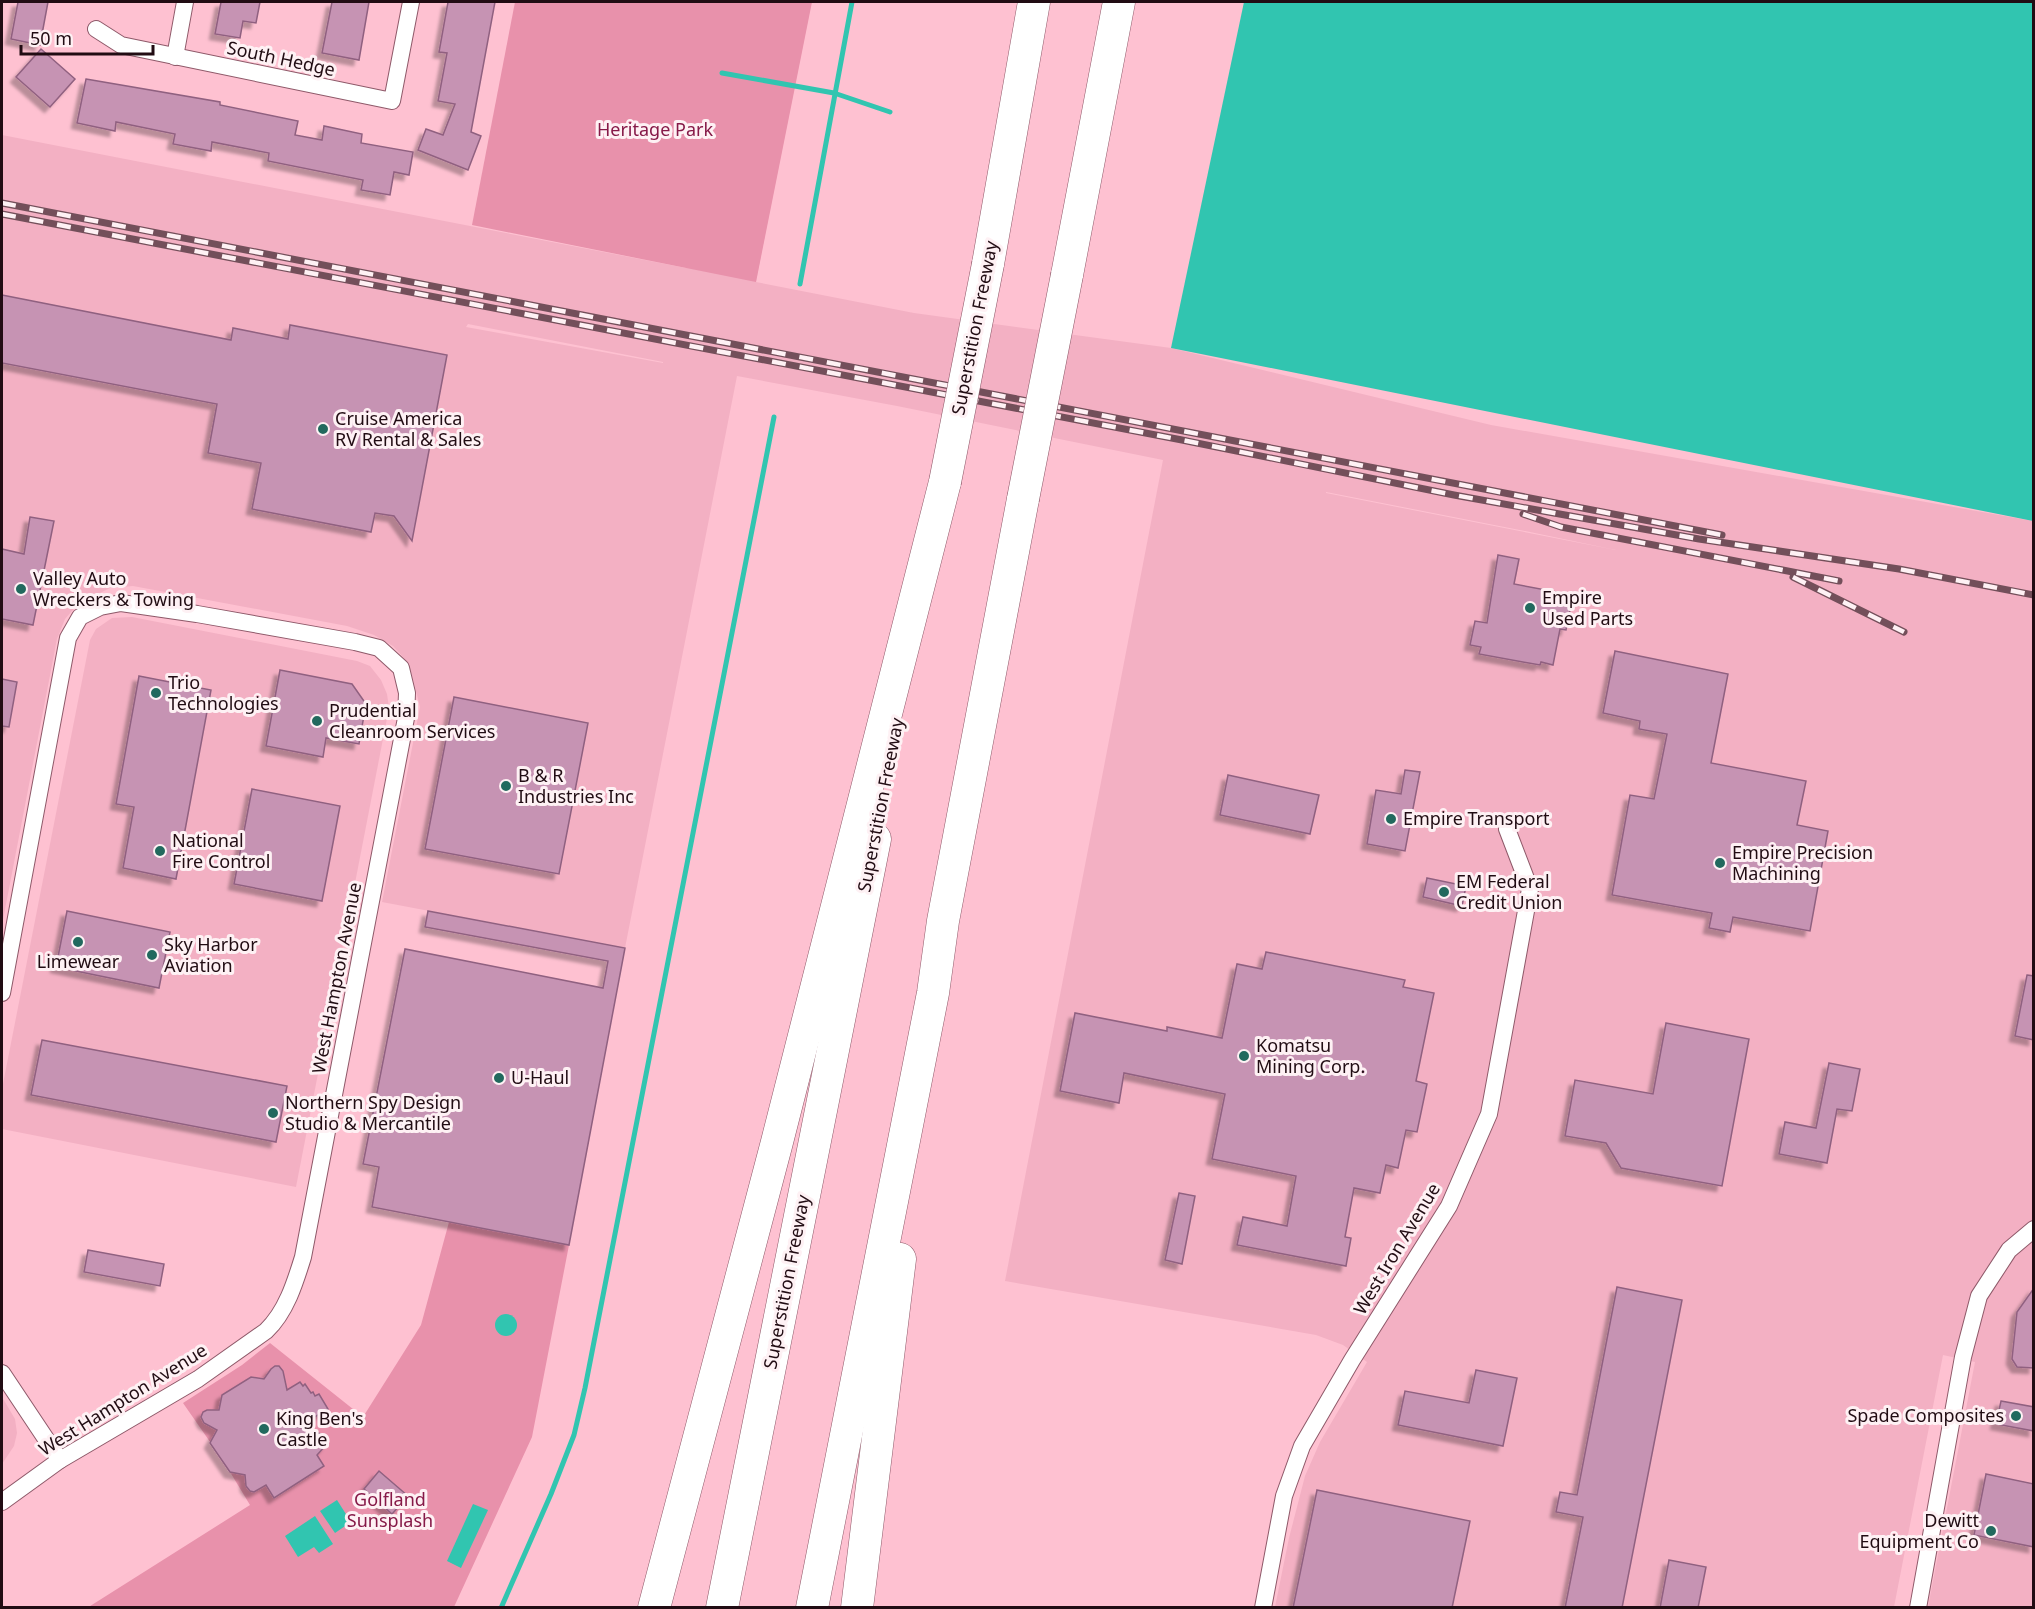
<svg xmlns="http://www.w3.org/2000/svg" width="2035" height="1609" font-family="'Noto Sans',sans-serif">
  <defs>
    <filter id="shadow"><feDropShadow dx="-5.5" dy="5.5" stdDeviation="1.5" flood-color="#0004"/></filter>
  </defs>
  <rect width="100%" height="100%" fill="#fec1d1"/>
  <!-- built -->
  <g fill="#f3b0c3" fill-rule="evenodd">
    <path d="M2 135 686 268 765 234 756 282 914 313 1171 348 1491 425 2033 521V1607H1928L1975 1362 1943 1355 1894 1607H1275L1289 1538 1305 1476 1320 1442 1367 1362 1343 1345 1316 1335 1005 1281 1163 460 897 406 737 376 625 948 382 902 420 707 412 675 403 657 393 646 374 635 347 626 133 586 110 588 78 604 65 619 57 639 2 925ZM468 324 663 362V363L466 327ZM1326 492 1530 532 1616 550 1326 493Z"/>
    <path d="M132 617 357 661 370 666 381 680 387 694 389 708 296 1187 2 1129V1089L90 640 96 629 112 618Z"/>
    <path d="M2 1397 15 1419 17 1433 14 1446 2 1464Z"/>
  </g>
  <!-- green -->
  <g fill="#e891ab">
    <path d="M515 2H812L756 282 472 225Z"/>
    <path d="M449 1222 569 1245 532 1437 454 1607 87 1608 250 1505 224 1462 183 1403 242 1365 270 1343 363 1417 421 1325Z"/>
  </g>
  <!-- water -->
  <g fill="#31c5b0">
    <path d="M1244 2H2033V521L1171 348Z"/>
    <circle cx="506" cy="1325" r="11"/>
    <path d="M337 1500 351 1522 335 1533 320 1511Z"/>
    <path d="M473 1504 488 1510 461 1568 447 1561Z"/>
    <path d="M315 1516 333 1544 319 1553 314 1547 298 1557 285 1536Z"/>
  </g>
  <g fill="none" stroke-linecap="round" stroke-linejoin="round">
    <!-- stream -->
    <g stroke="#31c5b0" stroke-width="5">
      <path d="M722 73 834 93 890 112"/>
      <path d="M800 284 852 2"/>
      <path d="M501 1608 551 1494 574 1435 585 1388 774 417"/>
    </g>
  </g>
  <!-- building -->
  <g fill="#c693b3" stroke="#906180" stroke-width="1.5" filter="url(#shadow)">
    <path d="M18 2H48L40 45 11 39Z"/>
    <path d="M221 2H260L256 23 243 21 240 38 215 34Z"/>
    <path d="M332 2H369L359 60 322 53Z"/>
    <path d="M448 2H495L471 132 481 136 468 170 418 150 426 129 443 135 455 104 438 101 447 53 439 52Z"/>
    <path d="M41 49 75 79 50 107 16 77Z"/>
    <path d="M86 79 220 102V105L298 121 295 135 322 140 324 126 362 134 361 143 413 152 409 175 394 172 390 195 361 190 363 180 268 161 269 153 212 142 211 151 173 144 175 134 116 122 115 131 77 123Z"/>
    <path d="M2 295 231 340 233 328 288 339 290 325 447 355 412 541 394 516 375 513 371 532 252 509 261 463 208 453 217 404 2 363Z"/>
    <path d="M30 517 54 521 33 625 2 619V549L24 554Z"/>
    <path d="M1498 555 1519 559 1514 584 1573 595 1566 630 1560 629 1553 665 1541 662 1540 665 1479 654 1481 647 1470 645 1475 621 1487 623Z"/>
    <path d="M1615 651 1728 674 1711 763 1806 781 1797 825 1828 831 1810 931 1733 917 1730 932 1709 928 1712 913 1612 895 1630 795 1654 799 1667 734 1639 729 1640 721 1603 713Z"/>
    <path d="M280 670 352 684 366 704 359 744 326 738 323 757 266 746Z"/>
    <path d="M139 676 211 690 176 879 123 868 134 807 116 804Z"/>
    <path d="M2 679 17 682 9 727 2 726Z"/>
    <path d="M454 697 588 723 559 874 425 849Z"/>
    <path d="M1405 770 1420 772 1405 851 1367 844 1376 790 1401 794Z"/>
    <path d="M1228 775 1319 795 1310 834 1220 815Z"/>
    <path d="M252 789 340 806 322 901 234 884Z"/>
    <path d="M1427 878 1466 886 1462 906 1423 897Z"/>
    <path d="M67 911 170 932 159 988 56 967Z"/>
    <path d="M428 911 625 948 569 1245 372 1207 379 1167 363 1164 405 949 603 988 608 961 425 927Z"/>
    <path d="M1266 952 1405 980 1403 987 1434 993 1416 1081 1427 1084 1417 1132 1406 1130 1398 1168 1386 1165 1380 1193 1354 1188 1345 1237 1351 1238 1346 1266 1237 1245 1243 1217 1287 1226 1296 1176 1212 1159 1225 1094 1124 1073 1119 1103 1060 1091 1075 1013 1167 1031V1027L1222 1038 1237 964 1262 969Z"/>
    <path d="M2027 975 2034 976V1040L2015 1036Z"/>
    <path d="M1666 1023 1749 1039 1722 1186 1621 1168 1606 1143 1565 1136 1575 1080 1653 1094Z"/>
    <path d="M42 1040 287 1086 276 1142 31 1095Z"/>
    <path d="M1829 1063 1860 1069 1852 1111 1837 1109 1827 1163 1779 1154 1785 1122 1816 1128Z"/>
    <path d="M1179 1193 1195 1196 1182 1264 1165 1260Z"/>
    <path d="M88 1250 164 1264 160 1286 84 1272Z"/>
    <path d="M1617 1287 1682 1300 1622 1608H1565L1583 1517 1556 1512 1560 1492 1577 1495Z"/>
    <path d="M2034 1288V1368L2017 1367 2012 1359 2017 1312Z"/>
    <path d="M275 1366H279L283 1371 287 1390 300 1382 303 1386 305 1384 311 1393 313 1392 315 1396 319 1394 328 1409 298 1427 324 1435 328 1439 326 1445 317 1455 324 1466 274 1498 266 1485 254 1492 250 1491 246 1486 245 1475 230 1472 210 1443 217 1430 204 1423 201 1417 203 1412 207 1410H219L222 1395 251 1377 264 1379 271 1369Z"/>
    <path d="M1476 1370 1517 1378 1503 1446 1398 1425 1405 1391 1469 1403Z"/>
    <path d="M2001 1401 2034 1407V1431L1996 1424Z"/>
    <path d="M379 1471 408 1496 392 1514 364 1489Z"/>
    <path d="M1986 1474 2034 1484V1547L1974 1535Z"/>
    <path d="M1317 1490 1470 1521 1452 1608H1293Z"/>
    <path d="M1669 1560 1706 1567 1698 1608H1660Z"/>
  </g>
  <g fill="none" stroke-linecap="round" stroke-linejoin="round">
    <defs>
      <g id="street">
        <path d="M96 29 121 45 392 101 411 2"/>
        <path d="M175 57 185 2"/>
        <path d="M2 993 68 638 80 617 100 607 121 603 197 614 355 642 379 648 401 668 407 693 406 718 303 1257C295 1283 286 1312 266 1331L198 1379 60 1460 2 1502"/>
        <path d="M2 1373 60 1460"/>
        <path d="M1263 1608 1284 1496 1302 1446 1352 1360 1449 1206 1489 1114 1530 889 1507 829"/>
        <path d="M1918 1608 1963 1357 1979 1296 2009 1250 2034 1229"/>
      </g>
      <g id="highway">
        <path d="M988 264 1034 2"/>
        <path d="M1067 275 1119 2"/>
        <path d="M654 1608 777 1142 945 482"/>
        <path d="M722 1608 875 839"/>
        <path d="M812 1608 933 993 943 921 1023 499"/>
        <path d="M857 1608 900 1259"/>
      </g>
    </defs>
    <!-- street casing -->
    <use href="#street" stroke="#8e5969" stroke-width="18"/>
    <!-- highway casing -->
    <use href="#highway" stroke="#8e5969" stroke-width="33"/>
    <!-- street -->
    <use href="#street" stroke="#fff" stroke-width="16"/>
    <!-- highway -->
    <use href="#highway" stroke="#fff" stroke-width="32"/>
    <defs>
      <g id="rail">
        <path d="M2 203 1722 535"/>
        <path d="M2 214 1182 440 1454 495 1699 539 1899 569 2034 595"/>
        <path d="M1523 514 1561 527 1839 581"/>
        <path d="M1793 577 1904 632"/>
      </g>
    </defs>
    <!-- rail casing -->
    <use href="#rail" stroke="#734f5a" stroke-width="7"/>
    <!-- rail -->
    <use href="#rail" stroke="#fef1f4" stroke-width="4.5" stroke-dasharray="14" stroke-linecap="butt"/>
    <defs>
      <g id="highway-bridge">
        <path d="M945 482 988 264"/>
        <path d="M1023 499 1067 275"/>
      </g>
    </defs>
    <!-- highway-bridge casing -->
    <use href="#highway-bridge" stroke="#8e5969" stroke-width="33" stroke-linecap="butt"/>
    <!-- highway-bridge -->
    <use href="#highway-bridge" stroke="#fff" stroke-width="32"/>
  </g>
  <!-- markers -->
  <g fill="#22695e" stroke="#fef1f4" stroke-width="2">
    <circle cx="323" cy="429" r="6"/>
    <circle cx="21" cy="589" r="6"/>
    <circle cx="1530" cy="608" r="6"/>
    <circle cx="156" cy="693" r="6"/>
    <circle cx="317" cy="721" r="6"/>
    <circle cx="506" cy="786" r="6"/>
    <circle cx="1391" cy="819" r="6"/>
    <circle cx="160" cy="851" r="6"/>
    <circle cx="1720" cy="863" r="6"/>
    <circle cx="1444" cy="892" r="6"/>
    <circle cx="78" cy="942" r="6"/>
    <circle cx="152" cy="955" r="6"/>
    <circle cx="1244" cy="1056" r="6"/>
    <circle cx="499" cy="1078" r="6"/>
    <circle cx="273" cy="1113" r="6"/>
    <circle cx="2016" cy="1416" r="6"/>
    <circle cx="264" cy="1429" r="6"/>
    <circle cx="1991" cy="1531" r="6"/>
  </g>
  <g text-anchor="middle" stroke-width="6" stroke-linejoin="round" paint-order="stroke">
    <!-- street labels -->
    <g font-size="18" fill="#210c13" stroke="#fef1f4">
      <text transform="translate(281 59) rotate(12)" y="6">South Hedge</text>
      <text transform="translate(975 328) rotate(-79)" y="6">Superstition Freeway</text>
      <text transform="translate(881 805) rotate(-79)" y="6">Superstition Freeway</text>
      <text transform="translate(337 978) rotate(-79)" y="6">West Hampton Avenue</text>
      <text transform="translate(1397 1249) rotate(-59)" y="6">West Iron Avenue</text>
      <text transform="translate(787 1282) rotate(-79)" y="6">Superstition Freeway</text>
      <text transform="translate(123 1400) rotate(-32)" y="6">West Hampton Avenue</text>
    </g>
    <!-- park labels -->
    <g font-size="18" fill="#861948" stroke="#fef1f4">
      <text x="655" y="136">Heritage Park</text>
      <text x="390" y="1506">Golfland<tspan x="390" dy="21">Sunsplash</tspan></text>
    </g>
    <!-- poi labels -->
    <g font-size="18" fill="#210c13" stroke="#fef1f4" text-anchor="start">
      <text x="335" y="425">Cruise America<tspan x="335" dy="21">RV Rental &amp; Sales</tspan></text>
      <text x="33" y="585">Valley Auto<tspan x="33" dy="21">Wreckers &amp; Towing</tspan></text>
      <text x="1542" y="604">Empire<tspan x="1542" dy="21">Used Parts</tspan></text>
      <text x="168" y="689">Trio<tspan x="168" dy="21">Technologies</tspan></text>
      <text x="329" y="717">Prudential<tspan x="329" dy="21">Cleanroom Services</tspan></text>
      <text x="518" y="782">B &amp; R<tspan x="518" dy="21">Industries Inc</tspan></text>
      <text x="1403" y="825">Empire Transport</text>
      <text x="172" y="847">National<tspan x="172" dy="21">Fire Control</tspan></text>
      <text x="1732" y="859">Empire Precision<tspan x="1732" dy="21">Machining</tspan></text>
      <text x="1456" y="888">EM Federal<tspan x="1456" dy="21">Credit Union</tspan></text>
      <text x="164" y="951">Sky Harbor<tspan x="164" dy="21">Aviation</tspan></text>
      <text x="78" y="968" text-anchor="middle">Limewear</text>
      <text x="1256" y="1052">Komatsu<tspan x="1256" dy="21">Mining Corp.</tspan></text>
      <text x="511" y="1084">U-Haul</text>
      <text x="285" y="1109">Northern Spy Design<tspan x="285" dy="21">Studio &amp; Mercantile</tspan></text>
      <text x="2004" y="1422" text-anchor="end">Spade Composites</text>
      <text x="276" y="1425">King Ben's<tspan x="276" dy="21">Castle</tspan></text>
      <text x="1979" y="1527" text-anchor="end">Dewitt<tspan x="1979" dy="21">Equipment Co</tspan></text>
    </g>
  </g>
  <!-- border -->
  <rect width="2035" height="1609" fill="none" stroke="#210c13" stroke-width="6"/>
  <!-- scale -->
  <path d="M21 45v9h132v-9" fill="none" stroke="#210c13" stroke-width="3"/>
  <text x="30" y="45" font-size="18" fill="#210c13" stroke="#fef1f4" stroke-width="4.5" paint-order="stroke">50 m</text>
</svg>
